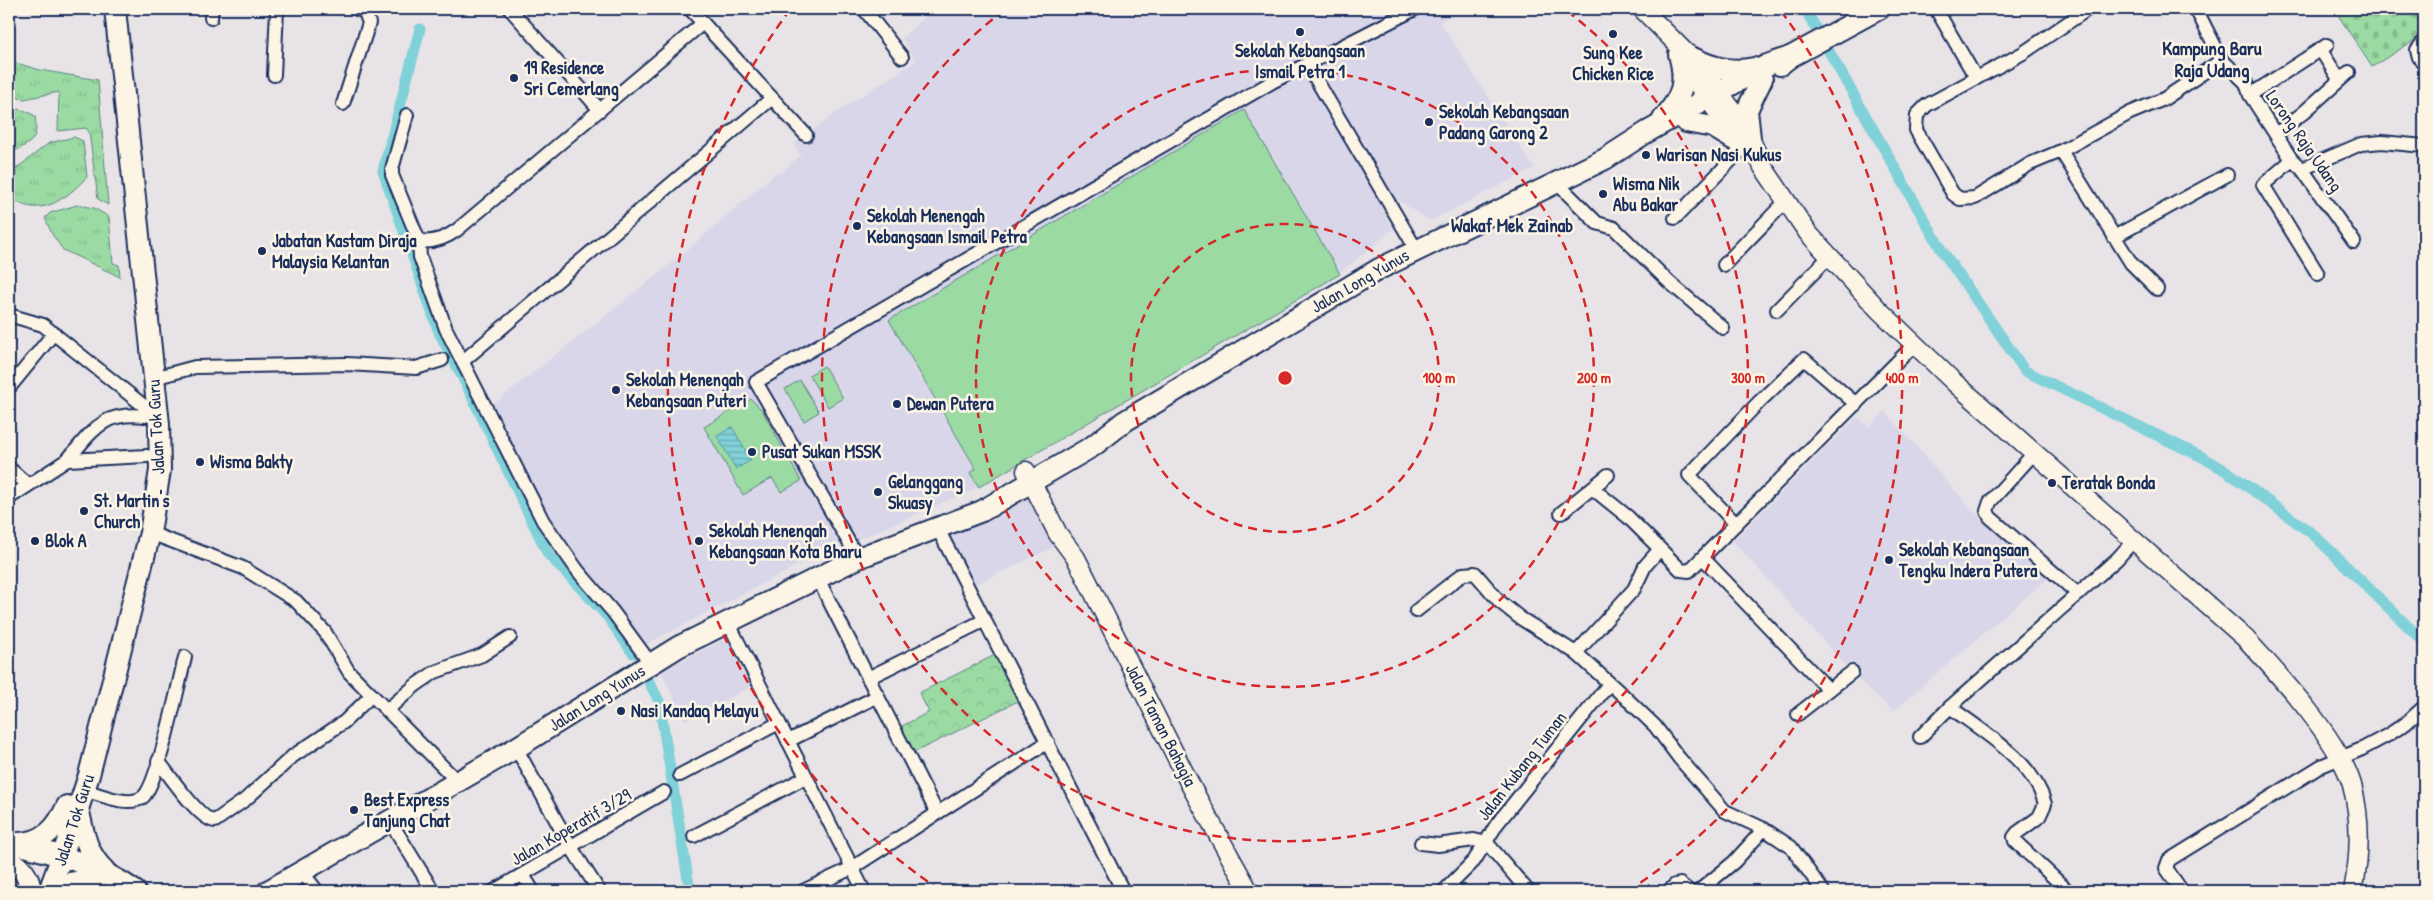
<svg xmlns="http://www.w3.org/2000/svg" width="2433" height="900" font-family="'Patrick Hand',sans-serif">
  <defs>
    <pattern id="grass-tufts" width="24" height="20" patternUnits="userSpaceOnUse" patternTransform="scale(1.25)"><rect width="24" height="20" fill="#9bdaa3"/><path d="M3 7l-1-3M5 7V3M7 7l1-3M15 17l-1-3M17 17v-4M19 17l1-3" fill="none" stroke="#85bb8f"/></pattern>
    <pattern id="forest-crowns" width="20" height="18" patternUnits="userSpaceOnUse" patternTransform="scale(1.25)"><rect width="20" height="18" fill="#9bdaa3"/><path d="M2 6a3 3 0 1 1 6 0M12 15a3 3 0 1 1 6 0" fill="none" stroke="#85bb8f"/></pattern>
    <pattern id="cemetery-stones" width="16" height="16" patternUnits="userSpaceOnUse" patternTransform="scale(1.25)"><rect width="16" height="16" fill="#9bdaa3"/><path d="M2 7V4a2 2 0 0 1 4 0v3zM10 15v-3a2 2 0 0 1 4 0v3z" fill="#85bb8f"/></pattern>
    <pattern id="water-rules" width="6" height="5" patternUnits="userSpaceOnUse" patternTransform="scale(1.25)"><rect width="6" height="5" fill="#80d1d8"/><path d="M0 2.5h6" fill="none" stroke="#68aab2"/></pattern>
  </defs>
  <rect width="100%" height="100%" fill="#e7e3e7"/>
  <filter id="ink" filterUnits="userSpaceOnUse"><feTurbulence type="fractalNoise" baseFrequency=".02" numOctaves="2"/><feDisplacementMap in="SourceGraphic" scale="10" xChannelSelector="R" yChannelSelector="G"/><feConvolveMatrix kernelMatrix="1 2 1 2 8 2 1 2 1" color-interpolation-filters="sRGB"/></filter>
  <g filter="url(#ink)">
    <!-- built -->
    <g fill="#d8d6e8">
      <path d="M934 9H1461L1440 22 1534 168 1430 221 1398 200 1382 209 1393 229 1330 281 979 487 798 565 645 645 583 572 559 535 491 406 672 263 777 172 780 174 801 155 793 145 843 108 916 61 902 38Z"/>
      <path d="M1885 411 1970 508 2048 578 1893 711 1857 678 1733 541 1857 417 1869 427Z"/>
      <path d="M1028 497 1054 547 974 585 950 534Z"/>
      <path d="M727 638 751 687 685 720 661 671Z"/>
    </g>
    <!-- grass -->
    <g fill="url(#grass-tufts)" stroke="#5b8480">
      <path d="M9 61 40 70 98 80 108 205 98 199 89 132 86 128 58 131 59 92 24 99 9 96Z"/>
      <path d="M9 107 26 111 35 116C39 144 30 141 9 155Z"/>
      <path d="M74 137 83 141 87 177C65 200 39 220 9 197V176L13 171 49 143Z"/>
      <path d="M77 205 94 208 109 217 113 263 119 265 120 277 63 250 52 234 45 218 50 213Z"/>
    </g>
    <!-- forest -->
    <path fill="url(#forest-crowns)" stroke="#5b8480" d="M995 655 1018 701 913 753 900 727 929 712 919 693Z"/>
    <!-- cemetery -->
    <path fill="url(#cemetery-stones)" stroke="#5b8480" d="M2334 9H2424V34L2372 67Z"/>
    <!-- pitch -->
    <g fill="#9bdaa3" stroke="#5b8480">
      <path d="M1244 110 1340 274 979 487 970 473 976 469 889 320Z"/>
      <path d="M824 366 843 398 828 407 809 375Z"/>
      <path d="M800 380 819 412 804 421 785 389Z"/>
      <path d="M751 399 762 410 801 481 781 492 772 478 743 495 704 427Z"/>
    </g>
    <!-- water -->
    <path fill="url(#water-rules)" stroke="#5890a7" d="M732 427 751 460 736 469 717 436Z"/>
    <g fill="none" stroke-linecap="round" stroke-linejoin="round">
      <!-- canal -->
      <g stroke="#80d1d8" stroke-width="11">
        <path d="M1805 9 1941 249 2025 371 2202 457 2228 472 2314 535 2424 642"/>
        <path d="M420 29 383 171 439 332 466 384 548 554 608 617 633 653"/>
        <path d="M647 678 659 701 690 891"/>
      </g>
      <defs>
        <g id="street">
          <path d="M510 9 600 110"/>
          <path d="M690 9 806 135"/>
          <path d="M864 9 902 57"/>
          <path d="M1936 9 1976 78"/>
          <path d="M2088 9 2023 53 1927 105 1917 115 1916 130 1953 194 1960 199 1975 198 2030 164 2061 151 2130 113 2164 99 2222 60"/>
          <path d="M2196 9 2222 60 2246 83 2250 95 2292 160 2302 169 2354 242"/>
          <path d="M211 18 212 9"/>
          <path d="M2424 41 2417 50 2419 57 2424 64"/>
          <path d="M2320 49 2339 79"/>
          <path d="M1307 64 1416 249"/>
          <path d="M274 75 277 9"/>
          <path d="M2250 95 2327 45"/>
          <path d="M343 104 369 23 365 12 357 9"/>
          <path d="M407 115 392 169V175L419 241 420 257 446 329 543 521 578 571 613 612 651 664"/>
          <path d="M2276 134 2303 113 2349 72"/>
          <path d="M2061 151 2131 263 2157 289"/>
          <path d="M2292 160 2263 185 2318 274"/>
          <path d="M2302 169 2361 144 2382 142 2424 146"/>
          <path d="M1557 183 1597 223 1614 228 1669 282 1723 328"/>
          <path d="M1675 218 1744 147"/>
          <path d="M2114 237 2227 175"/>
          <path d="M419 241C432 243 446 238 457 230L703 23"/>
          <path d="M1724 265 1785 202"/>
          <path d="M1777 310 1829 257"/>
          <path d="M9 315 43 325 144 406"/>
          <path d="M463 361 771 99"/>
          <path d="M154 378 195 367 347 364 416 368 442 360"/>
          <path d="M9 388 54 333"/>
          <path d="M2035 452 1990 502 1987 511 1990 517 2078 594"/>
          <path d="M67 460C93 431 102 411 145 416"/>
          <path d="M9 468 27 484"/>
          <path d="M1592 488 1628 517 1681 570 1689 571 1914 345"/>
          <path d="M9 498 67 460 147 456"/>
          <path d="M1561 513 1608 475"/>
          <path d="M1736 524 1689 475 1760 401 1804 359 1856 404"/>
          <path d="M937 527 1123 891"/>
          <path d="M150 533 243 568 296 601 325 632 349 672 458 782"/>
          <path d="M858 558 756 382 1272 82 1415 9"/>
          <path d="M1703 558 1829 690"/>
          <path d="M817 577 937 813"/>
          <path d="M1416 611 1463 574 1475 573 1500 602 1520 618 1576 653 1626 698 1655 726 1679 758 1725 811 1764 829 1791 847 1823 891"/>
          <path d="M728 622 864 891"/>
          <path d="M1576 653 1634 589 1645 566 1660 549"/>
          <path d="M868 678 985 620"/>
          <path d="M1950 707C1983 732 2034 761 2045 804L2039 817 2017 833 2014 837 2015 841 2068 891"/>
          <path d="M387 710 416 685 435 672 482 655 510 637"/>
          <path d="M1798 714 1852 672"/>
          <path d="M1920 737 1950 707 2117 559 2135 539"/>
          <path d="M788 741 878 696"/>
          <path d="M516 748 571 847 599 891"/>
          <path d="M158 761C169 774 200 821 215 821L246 799 293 756 344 722 372 695"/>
          <path d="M680 775 779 723"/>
          <path d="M84 790C99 794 129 808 143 797 157 786 180 679 185 657"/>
          <path d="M390 821 433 891"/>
          <path d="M694 836 806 777"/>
          <path d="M1421 843 1438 845 1474 840 1487 843 1528 891"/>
          <path d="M302 872 317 891"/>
          <path d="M523 875 533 891"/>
          <path d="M494 891 664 792"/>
          <path d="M803 891 852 868 1048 742"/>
          <path d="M1444 891 1474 861 1497 824 1609 684"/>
          <path d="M1669 891 1675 885 1680 884 1689 891"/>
          <path d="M1699 891 1734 862 1764 829"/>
          <path d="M2182 891 2166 868 2169 860 2321 766 2362 749 2388 735 2405 724 2424 707"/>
        </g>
        <g id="secondary">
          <path d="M1642 9 1703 70 1733 111 1750 138 1763 167 1808 233 1879 310 1955 383 2246 639C2279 675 2338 738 2352 785 2361 819 2360 857 2353 891"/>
          <path d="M1682 58 1691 75 1739 142"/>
          <path d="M1026 471 1058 534 1076 558 1193 790 1249 891"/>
        </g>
        <g id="primary">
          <path d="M1687 55C1710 67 1729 73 1754 68"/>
          <path d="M1780 65 1790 57 1879 9"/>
          <path d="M1663 119C1682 97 1687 83 1679 54"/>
          <path d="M1686 122 1713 127 1741 144"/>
          <path d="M1750 138 1747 110 1762 79"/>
          <path d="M79 812C84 835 87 854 105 871"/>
          <path d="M9 842C55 854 96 863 135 891"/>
          <path d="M18 843C44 843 57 828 67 806"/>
          <path d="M9 859C22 867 29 876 31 891"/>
          <path d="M49 891 69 837 89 775 150 533 160 470 159 424 115 9"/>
          <path d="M58 891 70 883 96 879"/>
          <path d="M268 891 516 748 678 647 858 558 982 511 1093 446 1125 421 1379 269 1605 159 1647 132 1767 65 1790 57"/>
        </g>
      </defs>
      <!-- street casing -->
      <use href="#street" stroke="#1b2f5e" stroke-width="16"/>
      <!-- secondary casing -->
      <use href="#secondary" stroke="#1b2f5e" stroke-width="21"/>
      <!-- primary casing -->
      <use href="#primary" stroke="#1b2f5e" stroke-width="24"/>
      <!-- street -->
      <use href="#street" stroke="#fcf5e5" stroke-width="12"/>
      <!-- secondary -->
      <use href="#secondary" stroke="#fcf5e5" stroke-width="18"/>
      <!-- primary -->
      <use href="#primary" stroke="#fcf5e5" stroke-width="20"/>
    </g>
  </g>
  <!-- distance rings -->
  <g fill="none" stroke="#d62828" stroke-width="2.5" stroke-dasharray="9 6">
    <circle cx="1285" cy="378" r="154"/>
    <circle cx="1285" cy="378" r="309"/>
    <path d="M1567 11A463 463 0 1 1 1003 11"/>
    <path d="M940 890A617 617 0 0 1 789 11M1781 11A617 617 0 0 1 1630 890"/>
  </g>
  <!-- markers -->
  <g fill="#1b2f5e" stroke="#fcf5e5" stroke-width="2">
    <circle cx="1300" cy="32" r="5"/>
    <circle cx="1613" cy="34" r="5"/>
    <circle cx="514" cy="78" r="5"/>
    <circle cx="1429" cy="122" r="5"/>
    <circle cx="1646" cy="155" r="5"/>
    <circle cx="1603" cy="194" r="5"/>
    <circle cx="857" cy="226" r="5"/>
    <circle cx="262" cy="251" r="5"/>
    <circle cx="616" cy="390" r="5"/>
    <circle cx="897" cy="404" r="5"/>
    <circle cx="752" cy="452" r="5"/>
    <circle cx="200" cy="462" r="5"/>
    <circle cx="2052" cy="483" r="5"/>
    <circle cx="878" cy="492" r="5"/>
    <circle cx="84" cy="511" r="5"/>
    <circle cx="35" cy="541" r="5"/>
    <circle cx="699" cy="541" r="5"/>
    <circle cx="1889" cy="560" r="5"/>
    <circle cx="621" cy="711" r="5"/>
    <circle cx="354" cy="810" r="5"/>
  </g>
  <g text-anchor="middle" stroke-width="5" stroke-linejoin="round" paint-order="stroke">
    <!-- poi labels -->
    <g font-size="18" font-weight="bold" fill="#1b2f5e" stroke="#fcf5e5" text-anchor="start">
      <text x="1300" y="57" text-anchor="middle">Sekolah Kebangsaan<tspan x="1300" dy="21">Ismail Petra 1</tspan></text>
      <text x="1613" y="59" text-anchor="middle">Sung Kee<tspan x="1613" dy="21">Chicken Rice</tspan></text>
      <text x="524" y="74">19 Residence<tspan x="524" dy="21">Sri Cemerlang</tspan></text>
      <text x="1439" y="118">Sekolah Kebangsaan<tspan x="1439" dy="21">Padang Garong 2</tspan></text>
      <text x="1656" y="161">Warisan Nasi Kukus</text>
      <text x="1613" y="190">Wisma Nik<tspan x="1613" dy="21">Abu Bakar</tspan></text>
      <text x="867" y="222">Sekolah Menengah<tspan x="867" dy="21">Kebangsaan Ismail Petra</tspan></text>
      <text x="272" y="247">Jabatan Kastam Diraja<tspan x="272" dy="21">Malaysia Kelantan</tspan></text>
      <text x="626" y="386">Sekolah Menengah<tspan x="626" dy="21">Kebangsaan Puteri</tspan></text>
      <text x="907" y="410">Dewan Putera</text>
      <text x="762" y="458">Pusat Sukan MSSK</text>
      <text x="210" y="468">Wisma Bakty</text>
      <text x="888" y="488">Gelanggang<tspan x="888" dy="21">Skuasy</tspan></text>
      <text x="2062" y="489">Teratak Bonda</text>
      <text x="94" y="507">St. Martin's<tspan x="94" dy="21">Church</tspan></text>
      <text x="709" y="537">Sekolah Menengah<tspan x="709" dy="21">Kebangsaan Kota Bharu</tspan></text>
      <text x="45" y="547">Blok A</text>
      <text x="1899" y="556">Sekolah Kebangsaan<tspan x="1899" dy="21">Tengku Indera Putera</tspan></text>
      <text x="631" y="717">Nasi Kandaq Melayu</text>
      <text x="364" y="806">Best Express<tspan x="364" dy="21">Tanjung Chat</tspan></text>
    </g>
    <!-- street labels -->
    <g font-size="18" fill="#1b2f5e" stroke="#fcf5e5">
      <text transform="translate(2304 141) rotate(55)" y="6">Lorong Raja Udang</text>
      <text transform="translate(1360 281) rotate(-30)" y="6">Jalan Long Yunus</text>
      <text transform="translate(156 427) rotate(-93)" y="6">Jalan Tok Guru</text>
      <text transform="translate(597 698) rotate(-32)" y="6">Jalan Long Yunus</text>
      <text transform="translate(1161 725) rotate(63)" y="6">Jalan Taman Bahagia</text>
      <text transform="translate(1522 766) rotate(-52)" y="6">Jalan Kubang Tuman</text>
      <text transform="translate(74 820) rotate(-72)" y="6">Jalan Tok Guru</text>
      <text transform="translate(571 827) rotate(-30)" y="6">Jalan Koperatif 3/29</text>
    </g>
    <!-- neighbourhood labels -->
    <g font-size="19" font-weight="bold" fill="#1b2f5e" stroke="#fcf5e5">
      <text x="2212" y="55">Kampung Baru<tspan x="2212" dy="22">Raja Udang</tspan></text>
      <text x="1512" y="232">Wakaf Mek Zainab</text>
    </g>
  </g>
  <circle cx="1285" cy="378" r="8" fill="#d62828" stroke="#fcf5e5" stroke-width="2.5"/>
  <g font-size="15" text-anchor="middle" font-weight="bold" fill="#d62828" stroke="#fcf5e5" stroke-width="5" stroke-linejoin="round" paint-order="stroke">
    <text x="1439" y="383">100 m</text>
    <text x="1594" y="383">200 m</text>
    <text x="1748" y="383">300 m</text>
    <text x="1902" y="383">400 m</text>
  </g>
  <!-- margin -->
  <rect width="2433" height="900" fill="none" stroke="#fcf5e5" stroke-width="30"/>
  <rect x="15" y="15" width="2403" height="870" fill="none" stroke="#1b2f5e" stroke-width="2" filter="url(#ink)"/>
</svg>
